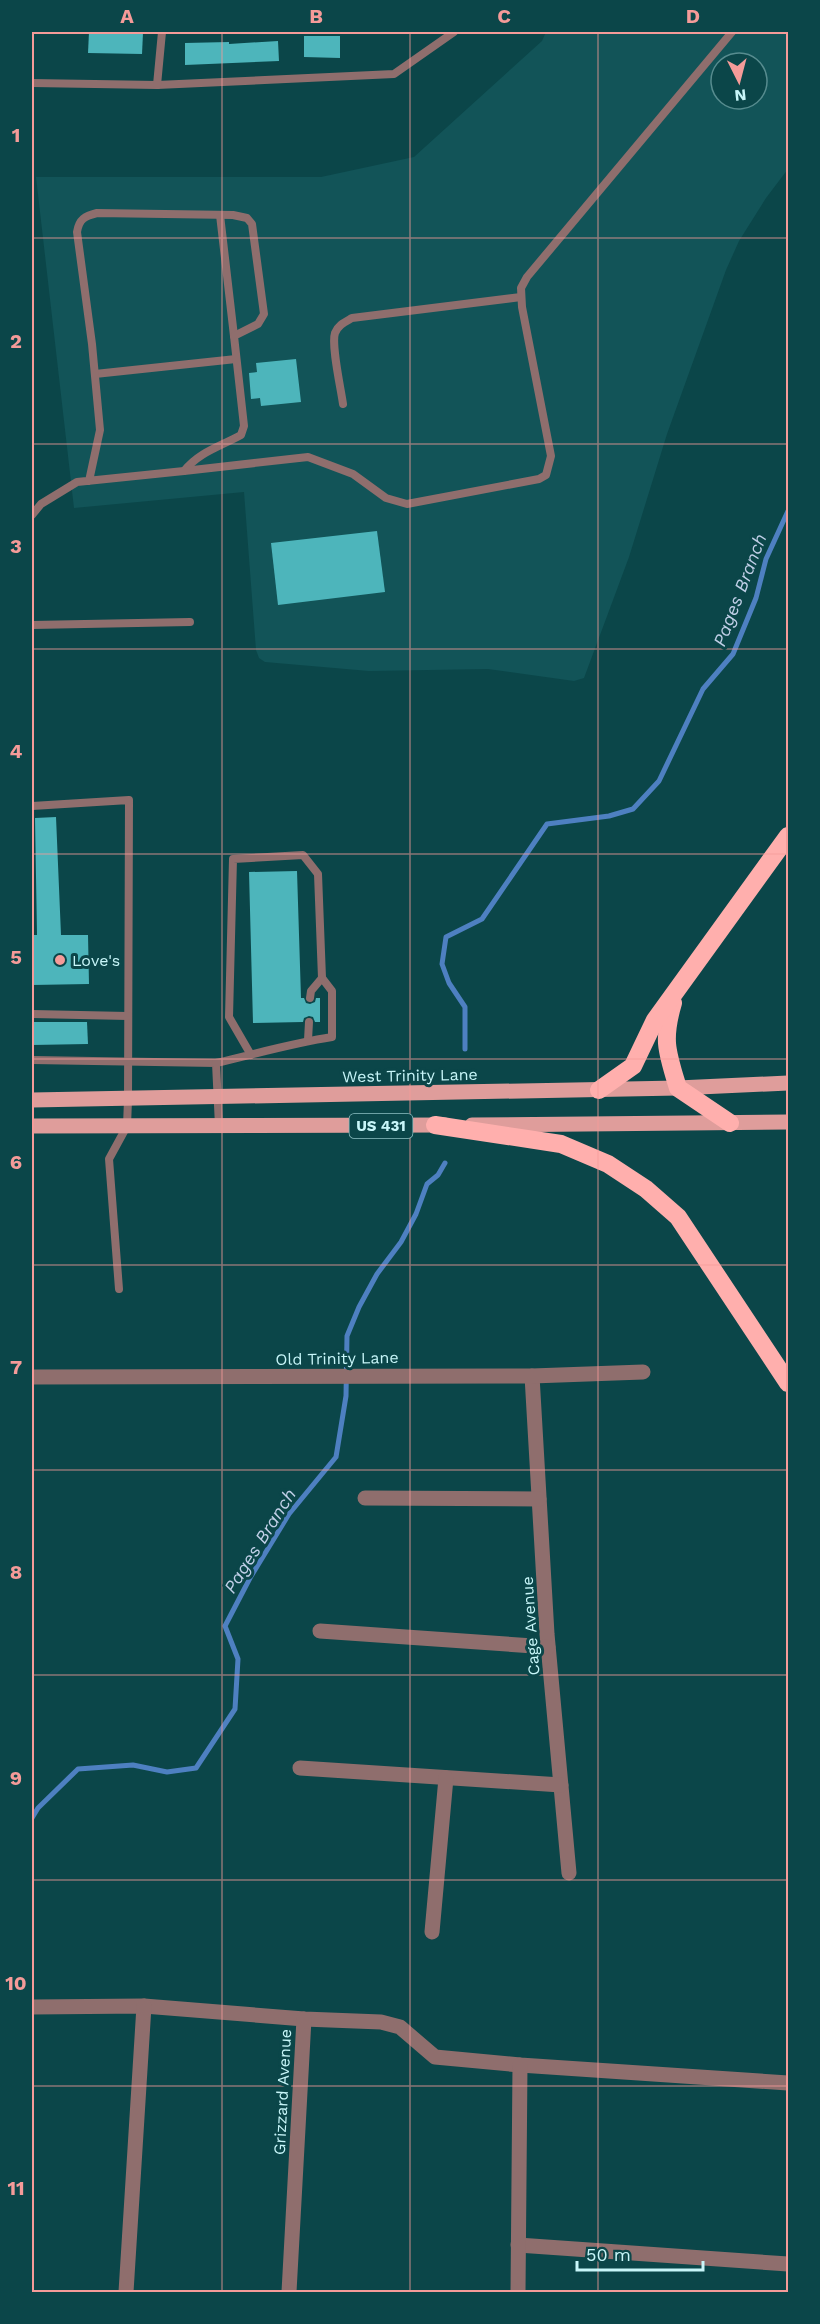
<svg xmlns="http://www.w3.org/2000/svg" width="820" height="2324" font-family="'Work Sans',sans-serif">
  <rect width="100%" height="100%" fill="#0b4649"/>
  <!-- built -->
  <path fill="#125458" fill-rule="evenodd" d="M546 32H788V169L766 198 739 241 726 270 667 434 629 557 584 678 574 681 488 669 369 671 265 662 259 658 256 650 244 492 74 508 36 177H321L414 157 542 41ZM721 63H757V99H721Z"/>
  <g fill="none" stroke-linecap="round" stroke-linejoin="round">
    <!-- stream -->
    <g stroke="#4e80c1" stroke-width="5">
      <path d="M465 1049V1007L449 983 442 964 446 937 482 919 547 824 609 816 633 809 659 781 703 689 733 654 756 598 766 559 788 511"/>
      <path d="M32 1818 38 1808 78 1769 133 1765 167 1772 196 1768 235 1709 238 1659 225 1626 250 1578 289 1514 336 1457 346 1396 347 1336 359 1307 377 1274 401 1242 416 1214 427 1184 438 1175 445 1163"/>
    </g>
  </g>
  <!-- building -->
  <g fill="#4db5bb">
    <path d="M89 32 143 33 142 54 88 53Z"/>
    <path d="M304 36H340V58L304 57Z"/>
    <path d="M278 41 279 61 185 65V43L229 42V44Z"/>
    <path d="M296 359 301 402 261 406 260 398 251 399 249 373 257 372 256 363Z"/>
    <path d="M377 531 385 592 278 605 271 543Z"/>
    <path d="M56 817 61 935H88L89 984 32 985V935H37L35 818Z"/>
    <path d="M297 871 301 998H304L306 1003 310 1004 315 1002 316 998H320V1022H315L313 1017 309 1016 304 1018 303 1022 253 1023 249 872Z"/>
    <path d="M32 1022H87L88 1044 32 1045Z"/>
  </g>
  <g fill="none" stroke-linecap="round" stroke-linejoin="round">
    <!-- lane -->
    <g stroke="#8f6e6d" stroke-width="8">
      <path d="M32 83 157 85 394 74 454 32"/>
      <path d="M157 85 162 32"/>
      <path d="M220 215 234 336"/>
      <path d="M95 374 236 359"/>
      <path d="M343 404C341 389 331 345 335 333 338 325 345 322 352 318L521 297"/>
      <path d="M184 471 308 457 353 474 386 498 407 504 539 479 546 475 551 456 522 307 521 288 527 277 732 32"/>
      <path d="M32 515 41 504 77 482 184 471C199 452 219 447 241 435L244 426 234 336 258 324 264 314 252 224 247 218 233 215 97 213C85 216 79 219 77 232L92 344 100 430 89 481"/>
      <path d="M32 625 190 622"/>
      <path d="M32 806 129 800 128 1100 127 1126 109 1159 119 1289"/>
      <path d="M310 998 311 991 322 978"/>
      <path d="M32 1014 128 1016"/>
      <path d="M308 1040 309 1022"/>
      <path d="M32 1060 216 1063 219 1126"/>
      <path d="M216 1063C255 1054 293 1043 332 1037V991L322 978 318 874 303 855 233 859 229 1017 251 1055"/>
    </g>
    <!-- street -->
    <g stroke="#8f6e6d" stroke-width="15">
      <path d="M532 1376 547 1634 569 1873"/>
      <path d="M32 1377 532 1376 643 1372"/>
      <path d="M365 1498 539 1499"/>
      <path d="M320 1631 548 1647"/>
      <path d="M300 1768 561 1785"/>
      <path d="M432 1932 446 1778"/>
      <path d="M32 2007 144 2006 304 2019 381 2022 400 2027 435 2057 520 2065 788 2083"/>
      <path d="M518 2245 788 2264"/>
      <path d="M126 2292 144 2006"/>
      <path d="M289 2292 304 2019"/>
      <path d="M518 2292 520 2065"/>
    </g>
    <!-- primary -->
    <g stroke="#df9d9b" stroke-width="15">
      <path d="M32 1100 678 1088 788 1083"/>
      <path d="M472 1125 788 1122"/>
      <path d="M32 1126 445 1125"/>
    </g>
    <!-- highway -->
    <g stroke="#ffafad" stroke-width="18">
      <path d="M673 1003C662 1040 667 1052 678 1088L730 1123"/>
      <path d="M599 1090 633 1066 655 1020 788 836"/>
      <path d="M435 1125 561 1144 608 1164 646 1189 678 1217 788 1383"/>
    </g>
  </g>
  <!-- grid -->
  <path fill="none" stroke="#f59b99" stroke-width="1.5" stroke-opacity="0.55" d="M222 32V2292M410 32V2292M598 32V2292M32 238H788M32 444H788M32 649H788M32 854H788M32 1059H788M32 1265H788M32 1470H788M32 1675H788M32 1880H788M32 2086H788"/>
  <!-- markers -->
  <circle fill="#f59b99" stroke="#0b4649" stroke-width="2" cx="60" cy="960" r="6"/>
  <g text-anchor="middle" stroke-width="6" stroke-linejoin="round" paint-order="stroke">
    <!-- shield labels -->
    <rect fill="#0b4649" stroke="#8fc1c4" stroke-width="1.5" x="349.5" y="1114" width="63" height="24" rx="4.5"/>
    <g font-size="15" font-weight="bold" fill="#c8f6f9">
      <text x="381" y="1131">US 431</text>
    </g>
    <!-- poi labels -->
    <g font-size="16" fill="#c8f6f9" stroke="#0b4649" text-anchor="start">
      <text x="72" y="966">Love's</text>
    </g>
    <!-- street labels -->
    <g font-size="16" fill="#c8f6f9" stroke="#0b4649">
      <text transform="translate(410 1075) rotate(-1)" y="6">West Trinity Lane</text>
      <text transform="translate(337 1358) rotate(-1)" y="6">Old Trinity Lane</text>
      <text transform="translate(530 1626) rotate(-94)" y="6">Cage Avenue</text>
      <text transform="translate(282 2092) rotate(-87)" y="6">Grizzard Avenue</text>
    </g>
    <!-- water labels -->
    <g font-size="18" font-style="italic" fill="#c0cfe7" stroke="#0b4649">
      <text transform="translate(740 590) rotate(-69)" y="6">Pages Branch</text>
      <text transform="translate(260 1541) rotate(-58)" y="6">Pages Branch</text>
    </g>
  </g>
  <!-- border -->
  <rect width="820" height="2324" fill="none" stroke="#0b4649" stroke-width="66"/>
  <!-- north arrow -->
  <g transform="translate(739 81) rotate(174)"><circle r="28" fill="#0b4649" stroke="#578c8f" stroke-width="1.5"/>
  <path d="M0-4.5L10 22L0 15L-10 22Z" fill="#f59b99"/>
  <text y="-9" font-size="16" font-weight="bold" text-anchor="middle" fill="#c8f6f9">N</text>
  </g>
  <!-- scale -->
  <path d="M577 2261v9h126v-9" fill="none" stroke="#c8f6f9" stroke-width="3"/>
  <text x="586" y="2261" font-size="18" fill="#c8f6f9" stroke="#0b4649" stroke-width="4.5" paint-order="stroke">50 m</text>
  <rect x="33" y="33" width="754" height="2258" fill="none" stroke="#f59b99" stroke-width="2"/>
  <g font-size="20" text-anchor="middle" font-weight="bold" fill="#f59b99">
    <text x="127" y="23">A</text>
    <text x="316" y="23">B</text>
    <text x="504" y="23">C</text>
    <text x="693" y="23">D</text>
    <text x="16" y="142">1</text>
    <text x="16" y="348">2</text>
    <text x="16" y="553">3</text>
    <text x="16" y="758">4</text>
    <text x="16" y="964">5</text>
    <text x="16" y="1169">6</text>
    <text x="16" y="1374">7</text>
    <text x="16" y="1579">8</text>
    <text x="16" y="1785">9</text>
    <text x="16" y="1990">10</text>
    <text x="16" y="2195">11</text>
  </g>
</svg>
